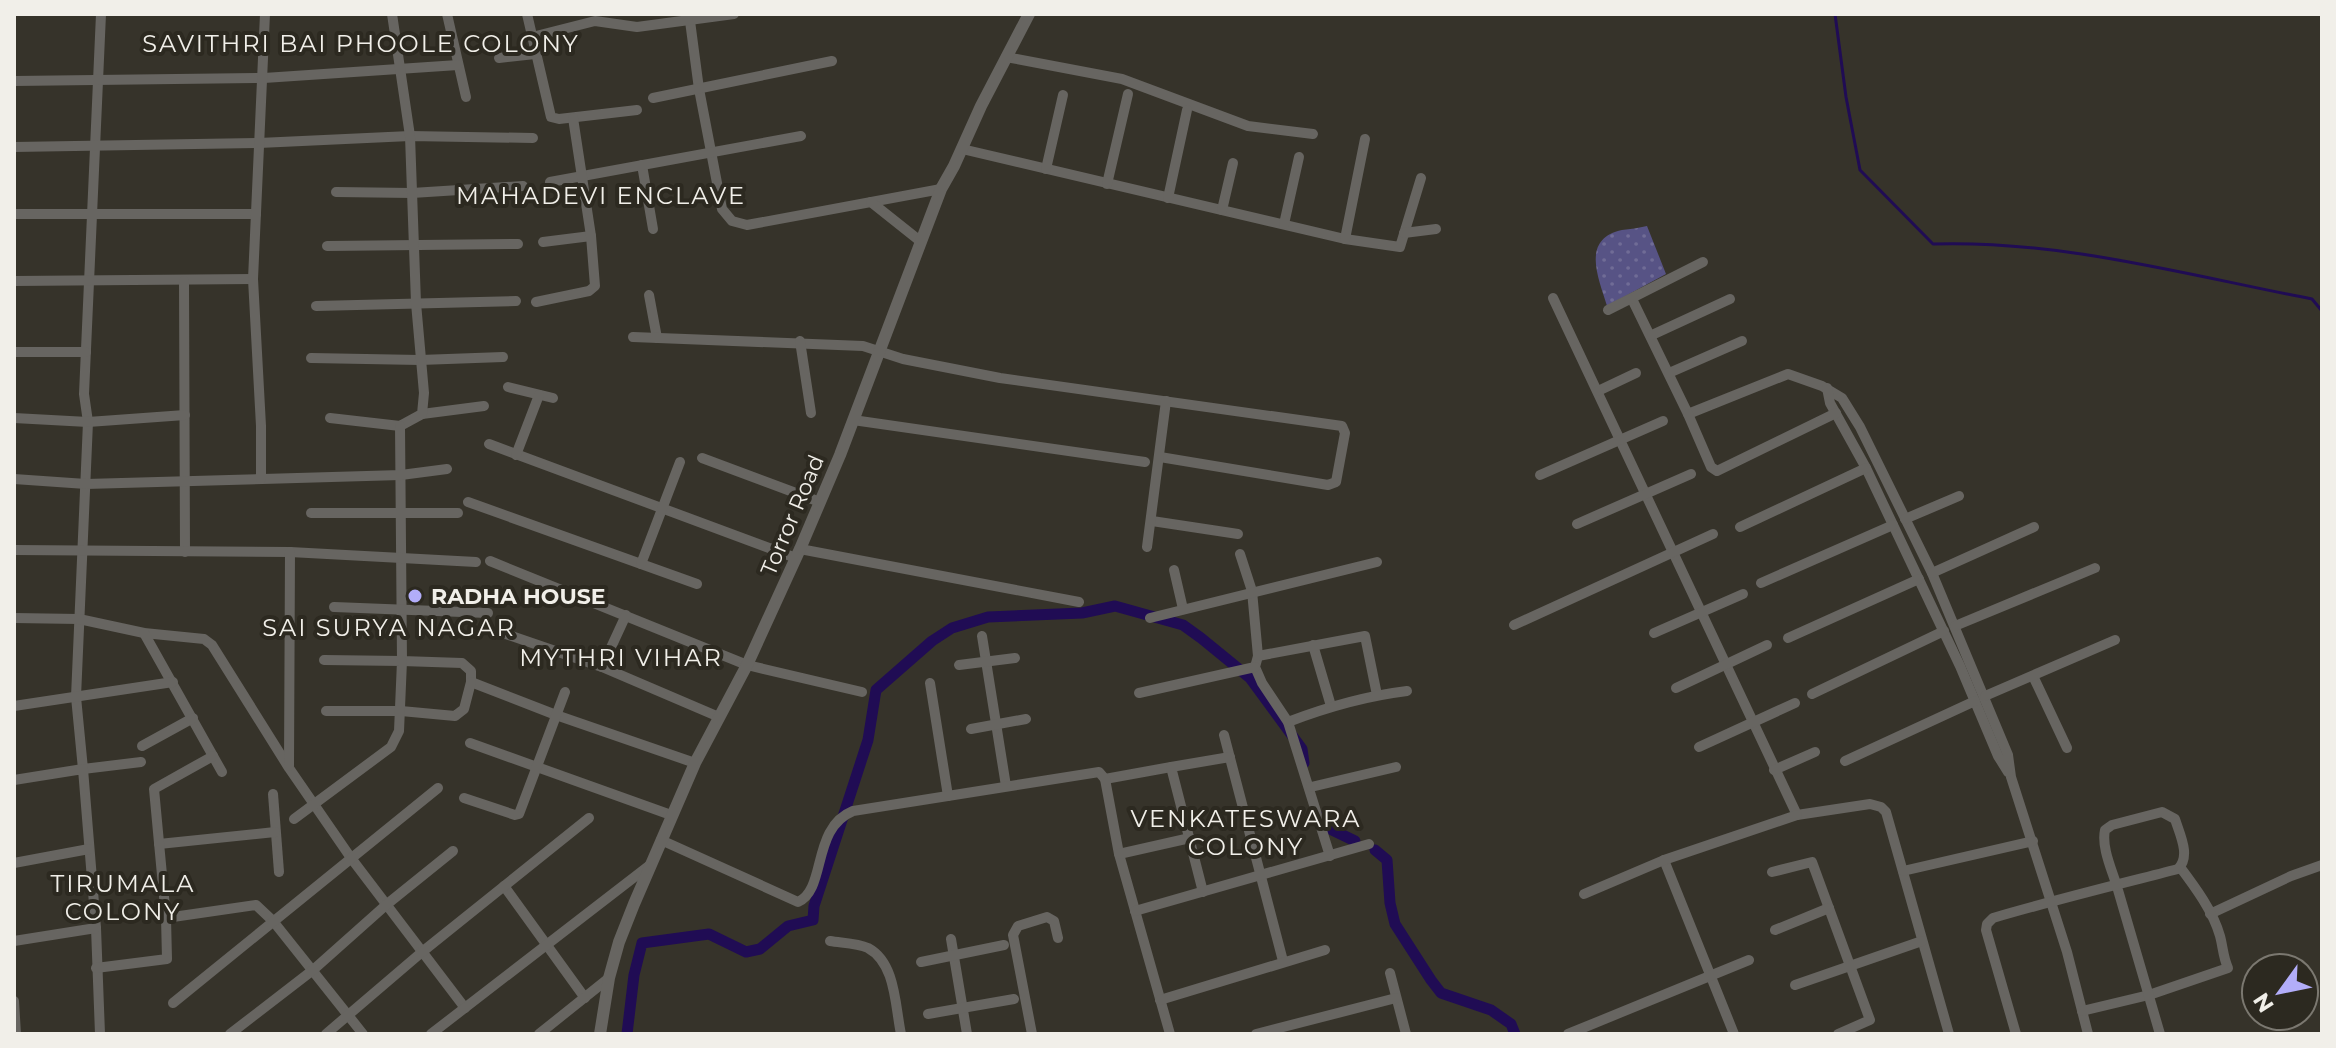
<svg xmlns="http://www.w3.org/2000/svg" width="2336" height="1048" font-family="Montserrat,sans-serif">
  <defs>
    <pattern id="grass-dots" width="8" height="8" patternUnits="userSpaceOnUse" patternTransform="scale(2)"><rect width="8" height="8" fill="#575385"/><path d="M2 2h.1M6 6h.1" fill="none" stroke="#706c96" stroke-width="1.8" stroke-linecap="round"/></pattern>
  </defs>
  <rect width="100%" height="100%" fill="#36332a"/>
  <!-- grass -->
  <path fill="url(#grass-dots)" d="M1647 226 1666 274 1607 306C1599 279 1580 239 1622 230 1630 229 1639 228 1647 226Z"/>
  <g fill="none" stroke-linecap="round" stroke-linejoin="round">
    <!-- stream -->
    <path stroke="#200c54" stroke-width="3" d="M1835 14 1846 97 1860 170 1933 244C2062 240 2187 275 2312 299L2322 311"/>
    <!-- canal -->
    <g stroke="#200c54" stroke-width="11">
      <path d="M1320 817 1326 827 1355 841"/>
      <path d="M1375 850 1387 860 1390 903 1395 924 1431 980 1441 993 1491 1010 1511 1024 1515 1034"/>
      <path d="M627 1034 634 975 642 943 709 934 746 952 760 949 788 926 813 920 814 906 868 740 876 690 932 641 952 628 988 617 1082 613 1115 606 1183 625 1201 638 1250 678 1302 749 1304 763"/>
    </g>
    <!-- minor -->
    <g stroke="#676561" stroke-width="10">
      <path d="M101 14 84 394 88 422 76 697 83 769 141 762"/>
      <path d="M447 14 466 97"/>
      <path d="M527 14 551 117 559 119 637 110"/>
      <path d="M690 21 699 89 722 209 732 221 747 225 941 189"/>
      <path d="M532 37 595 21 637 27 734 14"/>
      <path d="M1006 57 1122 79 1248 126 1313 134"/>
      <path d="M499 58 535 54"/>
      <path d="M14 81 264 78 458 65"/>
      <path d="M653 98 832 61"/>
      <path d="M14 147 259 143 410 136 533 138"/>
      <path d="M962 149 1345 239 1400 247 1421 178"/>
      <path d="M642 165 653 229"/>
      <path d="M1046 169 1063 95"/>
      <path d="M550 182 801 136"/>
      <path d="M1107 184 1128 94"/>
      <path d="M336 192 412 193 523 186"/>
      <path d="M1168 198 1187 110"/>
      <path d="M871 202 920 241"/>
      <path d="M1222 210 1233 163"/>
      <path d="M14 214H256"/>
      <path d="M1284 224 1299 157"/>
      <path d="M1404 233 1436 229"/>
      <path d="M1345 239 1365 139"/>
      <path d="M543 242 591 236"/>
      <path d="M327 246 518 244"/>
      <path d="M14 281 253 279"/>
      <path d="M184 281 185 552"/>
      <path d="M649 295 657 338"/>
      <path d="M1553 298 1797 815 1870 804 1881 807 1886 812 1949 1034"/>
      <path d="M1632 299 1688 414 1788 374 1822 386 1842 398 1860 427 1932 573 2008 755 2011 777 2067 952 2088 1034"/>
      <path d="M536 302 589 291 595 286 591 236 573 118"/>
      <path d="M316 306 516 301"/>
      <path d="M1608 310 1703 262"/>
      <path d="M1652 335 1730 299"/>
      <path d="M633 337 863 346 903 359 1000 378 1342 426 1345 433 1336 482 1328 485 1160 457"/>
      <path d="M800 341 811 413"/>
      <path d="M14 352H86"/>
      <path d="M311 358 420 360 503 357"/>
      <path d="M1669 373 1742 341"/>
      <path d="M508 387 553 398"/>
      <path d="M1827 388 1830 403 1866 468 1960 666 1998 756 2008 772"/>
      <path d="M1598 391 1636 373"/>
      <path d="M422 414 484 406"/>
      <path d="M1688 414 1711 467 1717 471 1836 413"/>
      <path d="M14 418 88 422 185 415"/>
      <path d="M330 418 400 426 422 414 424 393 416 303 410 136 392 14"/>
      <path d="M853 420 1145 462"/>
      <path d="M400 426 402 661 462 663 471 671V682L556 715 695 763"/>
      <path d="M489 444 796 558"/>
      <path d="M516 455 539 395"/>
      <path d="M702 458 820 502"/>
      <path d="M1540 475 1663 421"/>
      <path d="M14 479 86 484 401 475 447 469"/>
      <path d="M261 479V426L253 279 265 14"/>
      <path d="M468 502 697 584"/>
      <path d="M311 513H458"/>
      <path d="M1905 519 1959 496"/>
      <path d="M1152 521 1238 534"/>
      <path d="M1577 524 1691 474"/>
      <path d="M1740 527 1866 468"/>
      <path d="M1147 547 1166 401"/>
      <path d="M800 549 1079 602"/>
      <path d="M14 550 290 552 476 562"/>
      <path d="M1240 554 1252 591 1258 656 1255 667 1262 683 1288 722 1330 856"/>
      <path d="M490 561 747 665 862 692"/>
      <path d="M641 564 680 462"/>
      <path d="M1174 570 1183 609"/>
      <path d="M1932 573 2034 527"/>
      <path d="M1761 583 1893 525"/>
      <path d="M334 607 488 613"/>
      <path d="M14 618 79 619 144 633 204 639 212 645 289 768 351 858 465 1008"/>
      <path d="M1150 618 1377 562"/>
      <path d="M1514 625 1713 534"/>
      <path d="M1955 626 2095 568"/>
      <path d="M144 633 222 772"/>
      <path d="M1654 633 1743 594"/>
      <path d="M506 634 602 667 719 717"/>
      <path d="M982 636 1006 786"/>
      <path d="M1788 638 1919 579"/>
      <path d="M1313 645 1331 706"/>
      <path d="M1258 656 1365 636 1377 695"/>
      <path d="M959 665 1015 658"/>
      <path d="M602 667 626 615"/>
      <path d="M2033 676 2067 748"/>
      <path d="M930 683 948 796"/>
      <path d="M1676 688 1767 645"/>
      <path d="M1139 693 1255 667"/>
      <path d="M1812 694 1944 631"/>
      <path d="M1985 696 2115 640"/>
      <path d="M14 706 173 682"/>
      <path d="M326 711H401L455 716 464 709 471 682"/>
      <path d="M1288 722C1327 707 1366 696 1407 691"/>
      <path d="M971 729 1026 719"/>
      <path d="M1224 735 1283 961"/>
      <path d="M470 743 671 815"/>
      <path d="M142 746 193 718"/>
      <path d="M1699 747 1795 703"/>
      <path d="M1845 761 1975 701"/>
      <path d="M289 766 290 552"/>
      <path d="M1774 770 1815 752"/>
      <path d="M1105 779 1171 767"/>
      <path d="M14 780 83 769 96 928 100 1034"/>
      <path d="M1311 787 1396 767"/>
      <path d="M273 794 279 872"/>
      <path d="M464 798 515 815 519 814 565 692"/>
      <path d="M294 819 391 747 399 731 402 661 324 660"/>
      <path d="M661 840 798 902C827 889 811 828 853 811L1099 772 1105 779 1119 854 1170 1034"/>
      <path d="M159 844 275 832"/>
      <path d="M1119 854 1190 838"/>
      <path d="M1664 860 1734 1034"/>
      <path d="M14 863 89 849"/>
      <path d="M1903 871 2033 841"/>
      <path d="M1772 872 1812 862 1870 1020 1838 1034"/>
      <path d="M504 886 585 998"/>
      <path d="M1203 892 1171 767 1230 757"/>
      <path d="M1584 894 1664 860 1797 815"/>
      <path d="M1135 911 1369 844"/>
      <path d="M2210 914 2291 876 2322 865"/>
      <path d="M166 918 256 905 273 921 363 1034"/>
      <path d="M1775 930 1829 908"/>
      <path d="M951 939 967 1034"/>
      <path d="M14 941 96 928"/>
      <path d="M830 941C842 943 857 943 868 948 896 963 895 1006 901 1034"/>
      <path d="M921 962 1004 945"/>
      <path d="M96 968 167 959 166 918 154 789 213 756"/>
      <path d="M1390 973 1406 1034"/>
      <path d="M1795 985 1922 941"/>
      <path d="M1160 1000 1325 950"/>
      <path d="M14 1001 16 1034"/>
      <path d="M173 1003 438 788"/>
      <path d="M2082 1011 2149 995 2228 968C2223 957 2223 947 2220 936 2213 911 2195 887 2180 867"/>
      <path d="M928 1014 1014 999"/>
      <path d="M230 1034 313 970 386 905 453 851"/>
      <path d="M326 1034 422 952 589 818"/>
      <path d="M431 1034 650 865"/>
      <path d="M539 1034 609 978"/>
      <path d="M1032 1034 1013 935 1018 926 1047 917 1054 921 1058 938"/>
      <path d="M1256 1034 1396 998"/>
      <path d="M1568 1034 1749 960"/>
      <path d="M2016 1034 1986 930 1987 924 1993 918C2054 900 2116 885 2178 869 2191 856 2180 835 2175 819L2162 812 2112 825 2105 830C2101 848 2113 872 2118 890 2132 938 2146 986 2160 1034"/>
    </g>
    <!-- tertiary -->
    <path stroke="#676561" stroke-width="12" d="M600 1034 609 978 619 942 634 904 695 763 747 665 800 549 840 455 941 189 954 166 981 106 1029 14"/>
  </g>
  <!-- markers -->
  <circle fill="#b2adf9" stroke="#2c2920" stroke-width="3" cx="415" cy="596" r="8"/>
  <g text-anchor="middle" stroke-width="8" stroke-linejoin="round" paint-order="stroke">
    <!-- street labels -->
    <g font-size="22" fill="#f1efe9" stroke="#2c2920">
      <text transform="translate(792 515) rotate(-67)" y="8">Torror Road</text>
    </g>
    <!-- poi labels -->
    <g font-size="22" font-weight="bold" fill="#f1efe9" stroke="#2c2920" text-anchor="start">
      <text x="431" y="604">RADHA HOUSE</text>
    </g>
    <!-- neighbourhood labels -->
    <g font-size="24" letter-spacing="2" fill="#f1efe9" stroke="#2c2920">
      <text x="361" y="52">SAVITHRI BAI PHOOLE COLONY</text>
      <text x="601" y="204">MAHADEVI ENCLAVE</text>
      <text x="389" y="636">SAI SURYA NAGAR</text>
      <text x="621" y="666">MYTHRI VIHAR</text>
      <text x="1246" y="827">VENKATESWARA<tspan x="1246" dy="28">COLONY</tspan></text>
      <text x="123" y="892">TIRUMALA<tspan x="123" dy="28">COLONY</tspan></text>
    </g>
  </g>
  <!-- border -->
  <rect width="2336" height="1048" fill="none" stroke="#f1efe9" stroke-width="32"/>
  <!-- north arrow -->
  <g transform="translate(2280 992) rotate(237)"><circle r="38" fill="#2c2920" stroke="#7b7870" stroke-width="2"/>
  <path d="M0-6L14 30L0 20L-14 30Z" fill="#b2adf9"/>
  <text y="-12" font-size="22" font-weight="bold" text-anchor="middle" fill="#f1efe9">N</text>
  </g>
</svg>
